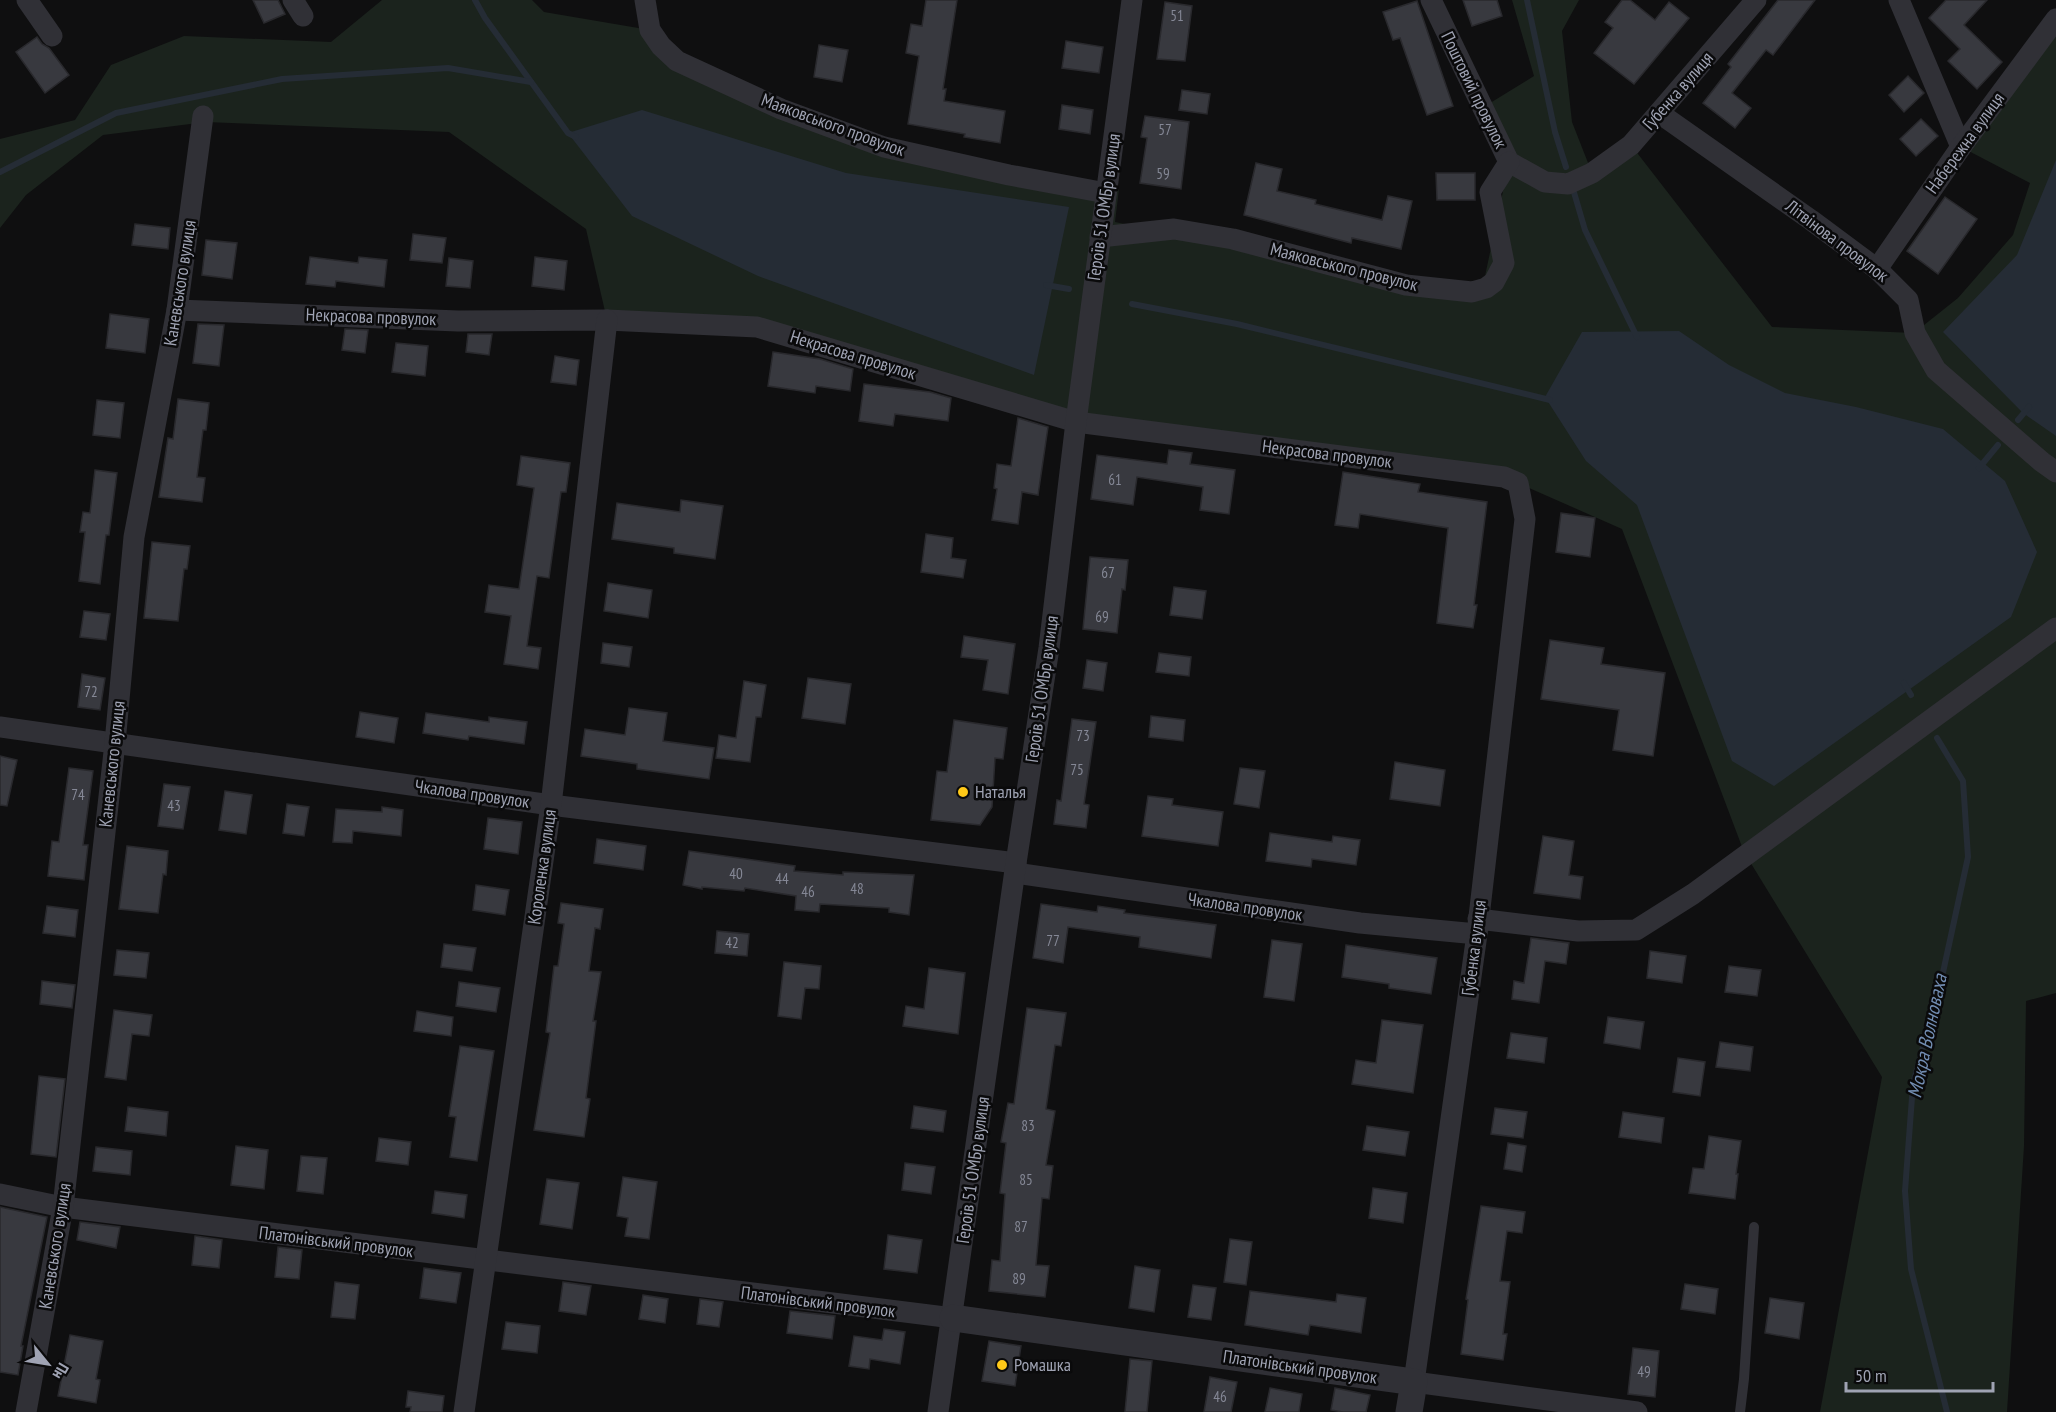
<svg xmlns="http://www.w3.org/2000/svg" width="2056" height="1412" font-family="'PT Sans Narrow',sans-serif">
  <rect width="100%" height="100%" fill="#0f0f10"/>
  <!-- green -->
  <path fill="#1b231d" d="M382 0H532L544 12 650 30 661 46 781 109 1008 175 1119 189 1115 222 1481 295 1509 163 1482 108 1534 76 1512 0H1579L1562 31 1572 122 1592 173 1631 145 1772 327 1914 333 1958 298 2013 235 2030 183 1961 147 2056 19V993L2026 1001 2024 1146 2007 1412H1820L1882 1077 1744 852 1622 529 1518 483 1076 422 757 327 607 320 586 229 449 132 206 122 103 135 26 195 0 228V139L75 120 111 65 184 36 331 42Z"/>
  <!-- water -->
  <g fill="#252c35">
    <path d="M642 110 846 173 1069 207 1034 375 758 276 632 216 568 133Z"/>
    <path d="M2056 160V436L2023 413 1943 332 2017 255Z"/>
    <path d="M1679 331 1729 365 1785 393 1856 407 1943 429 2005 481 2037 552 2011 617 1774 786 1732 761 1637 505 1586 461 1545 397 1582 332Z"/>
  </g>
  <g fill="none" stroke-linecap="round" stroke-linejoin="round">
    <!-- stream -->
    <g stroke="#252c35" stroke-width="6">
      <path d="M475 0 485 18 568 133 576 137"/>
      <path d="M1527 0 1555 132 1566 167"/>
      <path d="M0 172 116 113 282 79 448 68 531 82"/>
      <path d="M1573 189 1585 230 1637 337"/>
      <path d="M1046 285 1069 289"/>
      <path d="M1132 304 1237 324 1550 400"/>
      <path d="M2018 420 2029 407"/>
      <path d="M1979 468 1998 445"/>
      <path d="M1904 683 1911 695"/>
      <path d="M1937 738 1963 781 1968 857 1942 977 1913 1084 1905 1191 1911 1269 1947 1412"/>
    </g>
  </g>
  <!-- building -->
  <g fill="#38393f" stroke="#29292d" stroke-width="1.5">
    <path d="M253 0H278L285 14 264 23Z"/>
    <path d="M926 0H957L943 89H946L944 101 1005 111 1000 143 964 137 965 134 908 124 919 56 906 53 911 24 922 26Z"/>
    <path d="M1463 0H1497L1502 16 1472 26Z"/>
    <path d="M1622 0H1630L1655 20 1669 2 1689 18 1634 84 1594 53 1613 28 1605 22Z"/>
    <path d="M1778 0H1815L1773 55 1766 50 1732 93 1751 108 1735 128 1703 103 1731 67 1728 64Z"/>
    <path d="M1946 0H1987L1964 25 2002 62 1977 89 1948 61 1960 49 1929 18Z"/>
    <path d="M1417 1 1453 106 1427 115 1400 38 1393 40 1383 12Z"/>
    <path d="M1165 2 1192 6 1185 61 1157 59Z"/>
    <path d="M37 37 42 44 49 48 69 75 45 93 16 52Z"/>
    <path d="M1066 41 1103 47 1099 73 1062 68Z"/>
    <path d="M819 45 848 50 842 82 814 77Z"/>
    <path d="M1908 76 1924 93 1904 112 1889 95Z"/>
    <path d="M1182 90 1210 94 1207 114 1179 110Z"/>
    <path d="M1062 105 1093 110 1090 134 1059 129Z"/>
    <path d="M1145 116 1189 122 1181 189 1140 183 1147 138 1141 137Z"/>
    <path d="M1921 119 1938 136 1916 156 1900 139Z"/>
    <path d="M1256 163 1282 169 1277 191 1316 200 1315 204 1382 220 1388 196 1412 201 1401 249 1352 238 1351 243 1244 215Z"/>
    <path d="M1436 173H1475V200H1437Z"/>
    <path d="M1945 197 1977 219 1938 274 1907 251Z"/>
    <path d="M135 224 170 228 168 249 132 245Z"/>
    <path d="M413 234 446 238 442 263 410 260Z"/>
    <path d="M206 240 237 243 232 279 202 275Z"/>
    <path d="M310 257 358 263 359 257 387 260 384 287 336 281 335 287 306 284Z"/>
    <path d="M535 257 567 261 564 290 532 286Z"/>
    <path d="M449 258 473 261 470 288 446 286Z"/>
    <path d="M110 314 149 319 145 353 106 348Z"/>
    <path d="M198 324 224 325 219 366 193 363Z"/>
    <path d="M345 329 368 330 365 353 342 350Z"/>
    <path d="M468 334H492L489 355 466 352Z"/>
    <path d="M396 343 428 346 425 376 392 372Z"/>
    <path d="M773 352 820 359 853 369 850 391 816 386 815 393 768 386Z"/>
    <path d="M555 356 579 360 576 385 551 382Z"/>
    <path d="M864 384 930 392 951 398 948 421 895 414 893 426 859 421Z"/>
    <path d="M178 399 209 403 206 430H203L197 477 205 478 202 502 159 497 168 438 173 439Z"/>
    <path d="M97 400 124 403 120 438 93 435Z"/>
    <path d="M1018 418 1048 427 1038 495 1022 492 1018 524 992 520 997 489 994 488 997 464 1011 466Z"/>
    <path d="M1169 450 1192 453 1190 464 1235 470 1229 514 1200 510 1203 487 1137 477 1133 505 1091 499 1097 455 1167 464Z"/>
    <path d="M521 456 570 463 566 492H561L549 578 537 576 527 646 541 648 538 669 504 664 511 616 485 612 489 585 519 589 534 488 517 485Z"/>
    <path d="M95 470 117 473 109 535H106L100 584 79 581 85 532H80L83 512 90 513Z"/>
    <path d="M1343 472 1420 484 1418 492 1487 502 1474 605H1477L1473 628 1437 623 1448 528 1360 514 1358 528 1335 525Z"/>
    <path d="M681 500 723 506 715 559 674 553V548L612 539 617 503 680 512Z"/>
    <path d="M1561 513 1595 518 1590 557 1556 552Z"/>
    <path d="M926 534 953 538 951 558 966 560 963 578 921 572Z"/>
    <path d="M152 542 190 546 187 569H184L178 621 144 618Z"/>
    <path d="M1090 557 1128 560 1125 590 1122 589 1117 633 1083 629Z"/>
    <path d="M608 583 652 590 648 618 604 611Z"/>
    <path d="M1174 587 1206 591 1202 619 1170 615Z"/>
    <path d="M84 611 110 614 106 640 80 637Z"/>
    <path d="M964 636 1015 644 1008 694 983 690 988 660 961 657Z"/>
    <path d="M1550 640 1604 648 1601 664 1665 673 1653 756 1613 750 1619 710 1541 699Z"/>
    <path d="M603 643 632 647 629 667 601 663Z"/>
    <path d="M1159 653 1191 657 1189 676 1156 672Z"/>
    <path d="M1087 660 1107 663 1103 691 1083 688Z"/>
    <path d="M82 674 105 678 100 710 78 707Z"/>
    <path d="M808 678 851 684 845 724 802 718Z"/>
    <path d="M744 681 766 685 761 717H756L750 762 716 758 719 735 736 738Z"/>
    <path d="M629 708 667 713 663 741 714 748 709 779 637 769V764L581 756 585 729 625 735Z"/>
    <path d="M360 712 398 718 394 743 356 737Z"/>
    <path d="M426 713 489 722V717L527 722 524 744 469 736 468 740 423 733Z"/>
    <path d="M1151 716 1185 720 1183 741 1149 737Z"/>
    <path d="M1072 719 1096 722 1084 804 1089 805 1086 828 1054 824 1057 800 1061 801Z"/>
    <path d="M954 720 1007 728 1003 759 995 758 992 807 980 825 931 820 937 771 947 772Z"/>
    <path d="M0 756 17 760 7 806 0 805Z"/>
    <path d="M1395 762 1445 770 1440 806 1390 799Z"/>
    <path d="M69 768 93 771 83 845H88L84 880 48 876 52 841 59 842Z"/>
    <path d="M1240 768 1265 771 1259 808 1234 804Z"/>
    <path d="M164 784 190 787 183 829 158 826Z"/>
    <path d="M225 791 252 795 246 834 219 830Z"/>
    <path d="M1148 796 1173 799 1172 805 1223 812 1218 846 1142 836Z"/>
    <path d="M287 804 309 807 304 836 283 833Z"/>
    <path d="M382 807 403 810 401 836 353 831 352 843 333 842 336 809 382 812Z"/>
    <path d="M488 818 522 822 518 854 484 849Z"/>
    <path d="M1270 833 1332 842 1333 836 1360 840 1356 865 1312 859 1311 867 1266 861Z"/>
    <path d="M1543 836 1574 841 1569 875 1583 877 1580 899 1534 893Z"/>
    <path d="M597 839 646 846 643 870 594 863Z"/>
    <path d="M127 846 168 851 166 875 163 874 158 913 119 909Z"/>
    <path d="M689 851 795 866 794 871 843 875V872L914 875 909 915 889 912V908L820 904 819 912 795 910 796 896 745 888 744 891 702 887V889L683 885Z"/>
    <path d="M476 885 509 890 505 915 473 910Z"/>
    <path d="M561 903 603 909 600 929 595 928 589 971 601 972 593 1021H596L586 1098 590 1099 584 1137 534 1130 550 1033 546 1032 554 966H558L564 924 558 923Z"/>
    <path d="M1041 904 1097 912 1098 906 1125 910 1124 913 1216 925 1211 958 1139 947 1140 937 1068 927 1063 963 1033 958Z"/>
    <path d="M47 906 78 910 75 937 43 933Z"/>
    <path d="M717 931 749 934 747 956 715 953Z"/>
    <path d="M1531 938 1569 943 1566 964 1545 961 1539 1003 1512 999 1514 981 1524 983Z"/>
    <path d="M1272 940 1302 944 1294 1001 1264 997Z"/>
    <path d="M444 944 476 948 472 971 441 967Z"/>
    <path d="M1346 945 1437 958 1431 994 1389 988V984L1342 977Z"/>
    <path d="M117 950 149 953 146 978 114 975Z"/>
    <path d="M1650 951 1686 956 1682 983 1647 978Z"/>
    <path d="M784 962 821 966 819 989 805 988 801 1019 778 1016Z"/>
    <path d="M1729 966 1761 970 1757 996 1725 992Z"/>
    <path d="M929 968 965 973 958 1034 903 1026 906 1006 924 1009Z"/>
    <path d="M42 981 75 985 72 1008 40 1004Z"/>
    <path d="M459 982 500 988 496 1012 456 1006Z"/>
    <path d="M1027 1008 1066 1013 1061 1046 1055 1045 1046 1109 1055 1111 1046 1165 1053 1166 1049 1199 1042 1198 1036 1265 1049 1266 1045 1297 989 1291 992 1260 1000 1261 1005 1194 1000 1193 1006 1143 1001 1142 1008 1103 1014 1104Z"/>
    <path d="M114 1010 152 1015 149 1036 132 1034 126 1080 105 1077Z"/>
    <path d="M417 1011 453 1017 451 1036 414 1031Z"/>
    <path d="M1608 1017 1644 1022 1640 1049 1604 1043Z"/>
    <path d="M1382 1020 1423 1025 1413 1093 1352 1084 1356 1060 1376 1063Z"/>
    <path d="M1511 1033 1547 1038 1544 1063 1507 1058Z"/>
    <path d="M1720 1042 1753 1047 1750 1071 1716 1067Z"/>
    <path d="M460 1046 494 1051 477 1161 450 1157 456 1117 449 1116Z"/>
    <path d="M1678 1058 1705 1062 1700 1096 1673 1092Z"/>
    <path d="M39 1076 65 1079 56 1157 31 1154Z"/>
    <path d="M914 1106 946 1111 943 1132 911 1128Z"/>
    <path d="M128 1107 168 1112 166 1136 125 1131Z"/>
    <path d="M1495 1108 1527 1112 1523 1138 1491 1134Z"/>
    <path d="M1623 1112 1664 1118 1661 1143 1619 1137Z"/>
    <path d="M1367 1126 1409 1132 1405 1156 1363 1150Z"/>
    <path d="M1709 1136 1741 1141 1736 1174H1738L1735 1199 1689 1193 1693 1168 1704 1169Z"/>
    <path d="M379 1138 411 1142 408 1165 376 1161Z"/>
    <path d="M1508 1143 1526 1146 1522 1172 1504 1169Z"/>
    <path d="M236 1146 268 1150 264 1189 231 1185Z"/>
    <path d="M96 1147 132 1151 130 1175 93 1171Z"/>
    <path d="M301 1156 327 1158 323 1194 297 1191Z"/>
    <path d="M905 1163 935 1167 931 1194 902 1190Z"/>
    <path d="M623 1177 657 1182 649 1239 625 1236 628 1218 617 1216Z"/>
    <path d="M547 1179 579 1183 572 1229 540 1224Z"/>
    <path d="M1373 1188 1407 1193 1403 1223 1369 1218Z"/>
    <path d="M435 1191 467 1195 464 1218 432 1213Z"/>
    <path d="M1481 1206 1525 1212 1522 1233 1507 1231 1500 1281 1510 1282 1503 1334H1507L1503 1360 1461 1354 1468 1300 1466 1299Z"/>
    <path d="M0 1207 47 1217 21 1346H23L18 1375 0 1372Z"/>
    <path d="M80 1222 120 1227 116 1248 77 1240Z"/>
    <path d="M888 1235 922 1240 917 1273 884 1269Z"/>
    <path d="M195 1236 222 1240 219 1268 192 1265Z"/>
    <path d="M1230 1239 1252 1242 1246 1285 1224 1282Z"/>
    <path d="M278 1247 302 1250 299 1279 275 1277Z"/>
    <path d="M1135 1266 1160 1270 1154 1312 1129 1308Z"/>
    <path d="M424 1268 461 1273 456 1303 420 1298Z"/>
    <path d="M335 1282 359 1285 355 1319 331 1317Z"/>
    <path d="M563 1282 591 1286 586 1315 559 1311Z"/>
    <path d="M1685 1284 1718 1289 1715 1314 1681 1309Z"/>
    <path d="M1193 1285 1216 1288 1211 1320 1188 1317Z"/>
    <path d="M1250 1291 1336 1302 1337 1294 1366 1298 1361 1333 1310 1325 1308 1335 1245 1325Z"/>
    <path d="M643 1295 668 1299 665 1323 639 1319Z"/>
    <path d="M1770 1298 1804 1303 1799 1339 1765 1333Z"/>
    <path d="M700 1299 723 1302 719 1327 697 1324Z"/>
    <path d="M790 1311 835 1316 832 1339 787 1333Z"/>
    <path d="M506 1322 540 1326 537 1353 502 1349Z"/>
    <path d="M884 1329 905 1332 900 1364 870 1359 869 1369 849 1366 854 1336 882 1340Z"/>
    <path d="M70 1335 103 1341 96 1379 100 1380 96 1403 58 1396Z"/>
    <path d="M989 1341 1021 1346 1015 1386 982 1381Z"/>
    <path d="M1633 1348 1659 1351 1655 1397 1628 1394Z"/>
    <path d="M1130 1359 1152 1361 1147 1412H1125Z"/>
    <path d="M1210 1377 1237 1382 1231 1412H1204Z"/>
    <path d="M1270 1388 1302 1394 1299 1412H1265Z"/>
    <path d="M1335 1388 1370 1395 1366 1412H1343L1331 1410Z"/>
    <path d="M408 1391 444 1396 442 1412H410L411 1407H406Z"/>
  </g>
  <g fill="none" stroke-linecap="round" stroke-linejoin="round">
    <!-- service -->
    <path stroke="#303036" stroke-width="10" d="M1740 1412 1744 1379 1754 1227"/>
    <!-- minor -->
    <g stroke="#303036" stroke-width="21">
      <path d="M27 0 52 36"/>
      <path d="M293 0 303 16"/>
      <path d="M645 0 650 30 661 46 677 61 781 109 884 147 1009 175 1106 193"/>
      <path d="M1431 0 1509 162 1545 182 1568 184 1592 173 1631 145 1756 0"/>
      <path d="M1899 0 1961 147"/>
      <path d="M1659 113 1811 220 1877 269 1908 300 1915 333 1936 370 2042 462 2056 472"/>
      <path d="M1100 237 1174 229 1233 239 1406 285 1472 292 1486 288 1494 282 1504 263 1490 192 1509 162"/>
      <path d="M1877 269 1961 147 2056 19"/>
      <path d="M177 310 458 321 607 320 757 327 1076 422 1504 477 1518 483 1525 519 1477 934 1414 1382 1637 1412"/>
      <path d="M0 727 551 805 1016 863"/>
      <path d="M1015 873 1360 923 1477 934"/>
      <path d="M1478 919 1578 931 1636 930 1693 894 2056 628"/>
      <path d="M0 1194 63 1207 953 1318"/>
      <path d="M26 1412 63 1207 115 743 134 537 177 310 203 116"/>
      <path d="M464 1412 551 805 607 320"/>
      <path d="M938 1412 1016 863 1049 648 1076 422 1132 0"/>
    </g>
    <!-- tertiary -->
    <path stroke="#303036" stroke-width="27" d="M953 1318 1414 1382 1409 1412"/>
  </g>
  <!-- markers -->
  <g fill="#ffc918" stroke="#0a0a0b" stroke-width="2">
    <circle cx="963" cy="792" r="6"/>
    <circle cx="1002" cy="1365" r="6"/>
  </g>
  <g text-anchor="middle" stroke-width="5" stroke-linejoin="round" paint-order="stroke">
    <!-- number labels -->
    <g font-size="15" fill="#858896">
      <text x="1177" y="21">51</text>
      <text x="1165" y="135">57</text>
      <text x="1163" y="179">59</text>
      <text x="1115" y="485">61</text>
      <text x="1108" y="578">67</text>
      <text x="1102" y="622">69</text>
      <text x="91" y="697">72</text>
      <text x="1083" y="741">73</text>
      <text x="1077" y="775">75</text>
      <text x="78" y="800">74</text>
      <text x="174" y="811">43</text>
      <text x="736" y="879">40</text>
      <text x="782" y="884">44</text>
      <text x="857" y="894">48</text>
      <text x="808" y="897">46</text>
      <text x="1053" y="946">77</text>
      <text x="732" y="948">42</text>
      <text x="1028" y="1131">83</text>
      <text x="1026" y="1185">85</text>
      <text x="1021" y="1232">87</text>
      <text x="1019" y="1284">89</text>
      <text x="1644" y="1377">49</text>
      <text x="1220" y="1402">46</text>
    </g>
    <!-- street labels -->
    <g font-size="18" fill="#9fa3b3" stroke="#0a0a0b">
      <text transform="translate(1474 90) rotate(64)" y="6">Поштовий провулок</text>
      <text transform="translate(1678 91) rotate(-49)" y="6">Губенка вулиця</text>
      <text transform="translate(833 125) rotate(20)" y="6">Маяковського провулок</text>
      <text transform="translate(1965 143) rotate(-54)" y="6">Набережна вулиця</text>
      <text transform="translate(1104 207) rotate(-82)" y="6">Героїв 51 ОМБр вулиця</text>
      <text transform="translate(1837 241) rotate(37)" y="6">Літвінова провулок</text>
      <text transform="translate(1344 267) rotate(14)" y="6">Маяковського провулок</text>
      <text transform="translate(180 283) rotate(-81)" y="6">Каневського вулиця</text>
      <text transform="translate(371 317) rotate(2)" y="6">Некрасова провулок</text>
      <text transform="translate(853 355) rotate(17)" y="6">Некрасова провулок</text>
      <text transform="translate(1327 454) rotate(7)" y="6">Некрасова провулок</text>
      <text transform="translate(1042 689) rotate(-82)" y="6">Героїв 51 ОМБр вулиця</text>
      <text transform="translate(112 764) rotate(-84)" y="6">Каневського вулиця</text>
      <text transform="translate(472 794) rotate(8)" y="6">Чкалова провулок</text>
      <text transform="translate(542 867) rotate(-82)" y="6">Короленка вулиця</text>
      <text transform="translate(1245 907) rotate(8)" y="6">Чкалова провулок</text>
      <text transform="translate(1474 948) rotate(-83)" y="6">Губенка вулиця</text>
      <text transform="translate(973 1170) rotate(-82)" y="6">Героїв 51 ОМБр вулиця</text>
      <text transform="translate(336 1242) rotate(7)" y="6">Платонівський провулок</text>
      <text transform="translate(55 1246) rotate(-81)" y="6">Каневського вулиця</text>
      <text transform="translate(818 1302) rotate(7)" y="6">Платонівський провулок</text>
      <text transform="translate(1300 1367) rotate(8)" y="6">Платонівський провулок</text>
    </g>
    <!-- poi labels -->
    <g font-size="18" fill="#9fa3b3" stroke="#0a0a0b" text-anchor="start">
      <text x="975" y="798">Наталья</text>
      <text x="1014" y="1371">Ромашка</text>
    </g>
    <!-- water labels -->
    <g font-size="20" font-style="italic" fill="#728db2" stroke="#0a0a0b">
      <text transform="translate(1927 1036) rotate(-78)" y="7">Мокра Волноваха</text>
    </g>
  </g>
  <!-- north arrow -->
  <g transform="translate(48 1364) rotate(120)" stroke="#0a0a0b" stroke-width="4.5" paint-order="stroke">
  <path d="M0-4.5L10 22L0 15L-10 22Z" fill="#9fa3b3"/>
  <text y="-9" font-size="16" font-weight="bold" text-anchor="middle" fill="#9fa3b3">Пн</text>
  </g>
  <!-- scale -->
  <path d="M1846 1382v9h147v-9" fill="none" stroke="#9fa3b3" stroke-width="3"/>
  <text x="1855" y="1382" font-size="18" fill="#9fa3b3" stroke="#0a0a0b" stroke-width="4.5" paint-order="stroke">50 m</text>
</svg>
